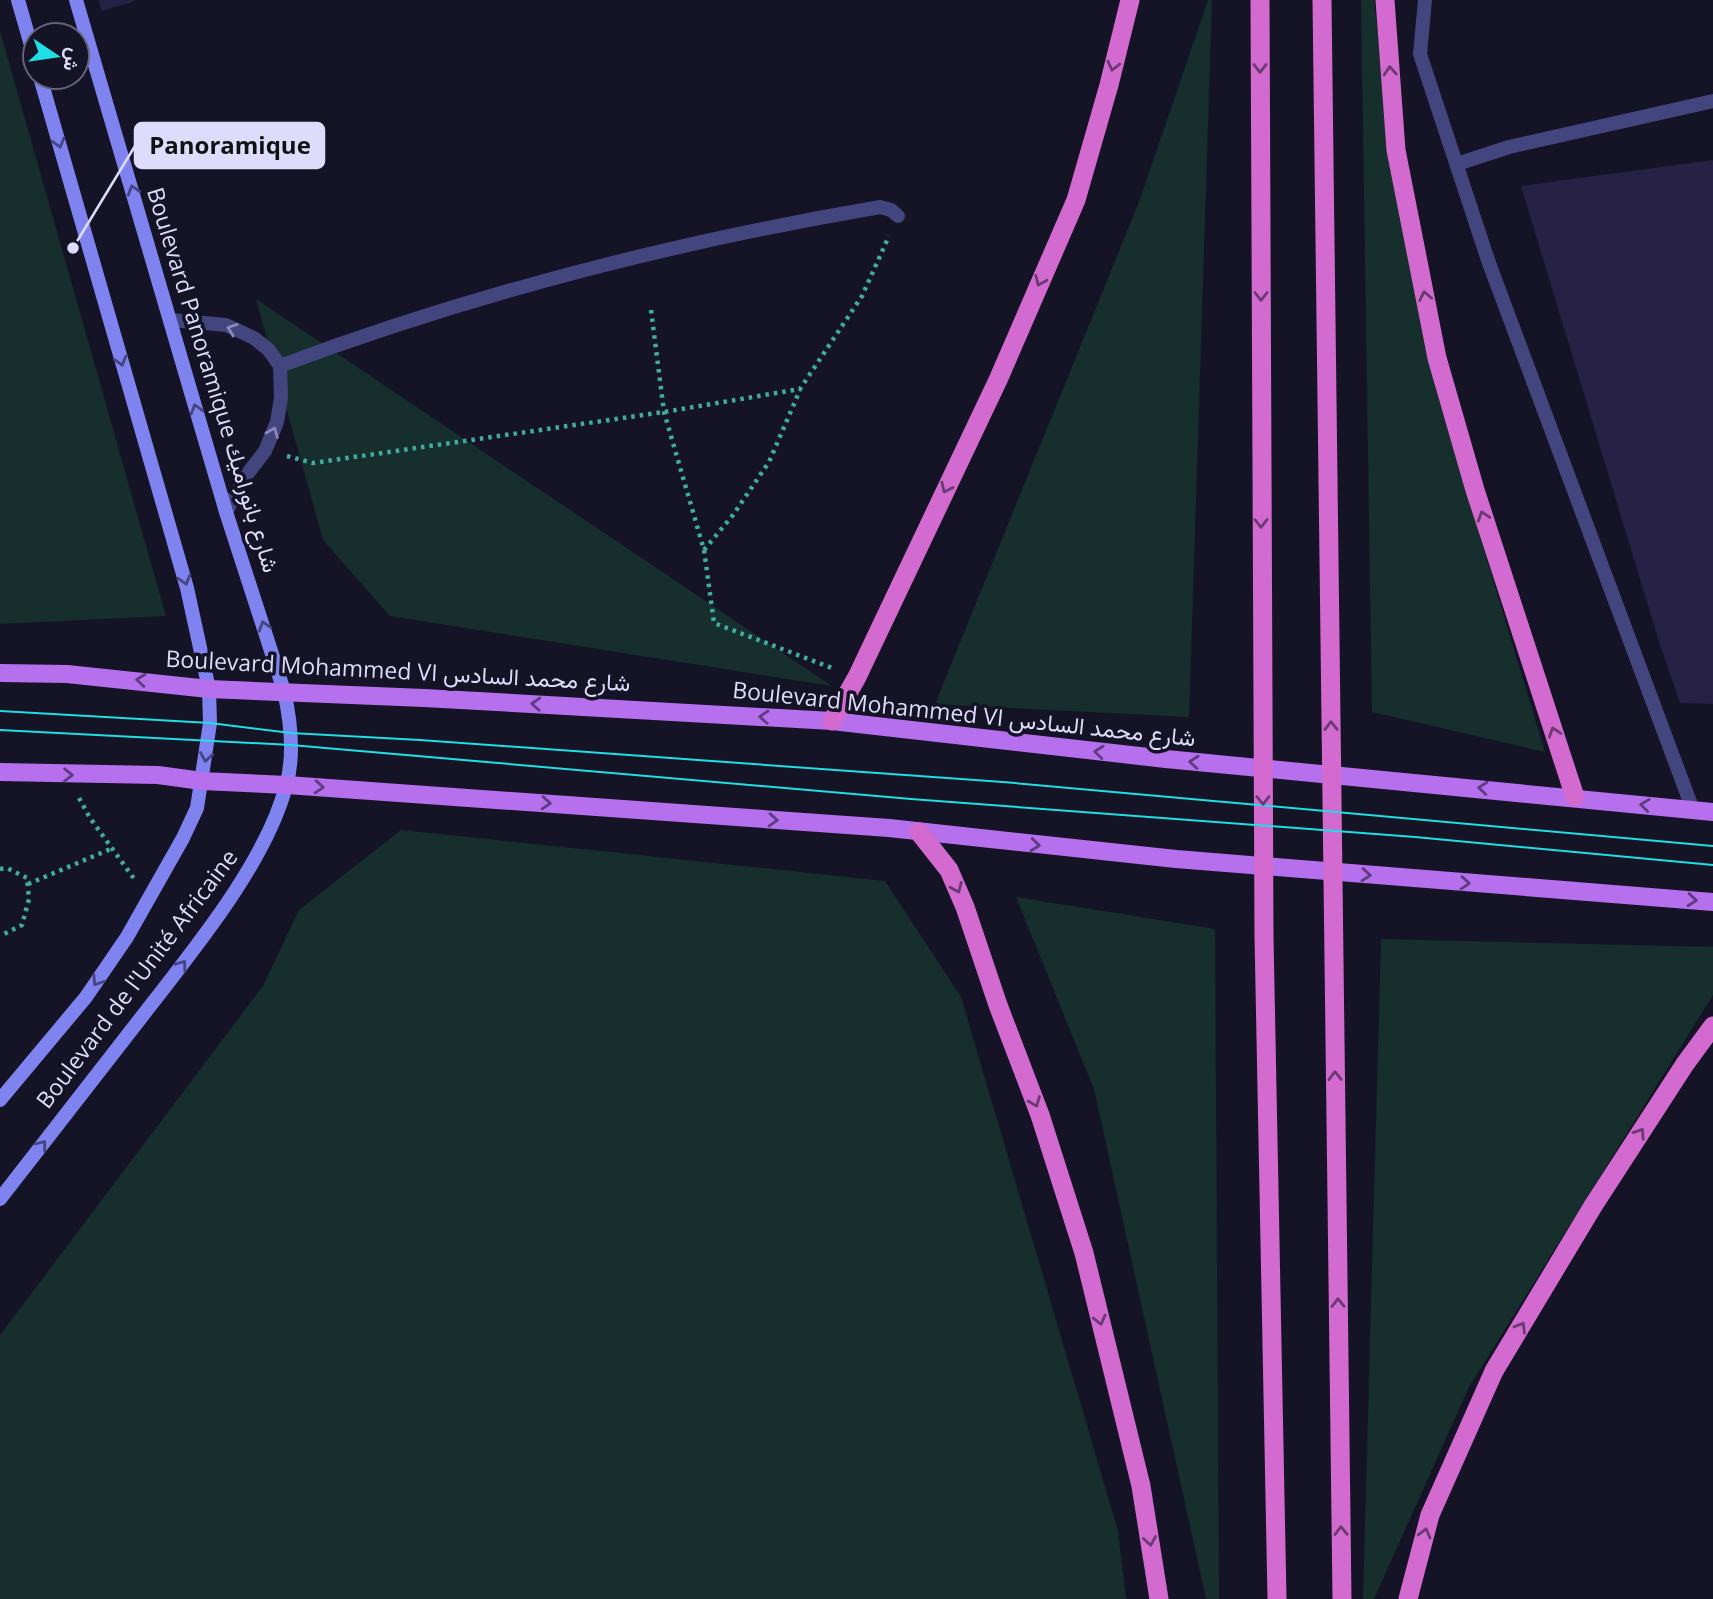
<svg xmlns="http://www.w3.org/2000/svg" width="1713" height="1599" font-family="'Open Sans',Vazirmatn,sans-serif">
  <rect width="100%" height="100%" fill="#151326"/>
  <!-- green -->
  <g fill="#162f2d">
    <path d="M1208 0H1212L1189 717 935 704 1139 202Z"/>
    <path d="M1361 0H1374L1383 80 1434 384 1545 752 1372 712Z"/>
    <path d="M0 31 166 616 0 624Z"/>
    <path d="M256 299 832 686 390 616 323 540Z"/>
    <path d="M401 830 885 881 961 997 1118 1531 1126 1599H0V1335L263 986 299 910Z"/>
    <path d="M1016 897 1215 929 1219 1599H1206L1094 1089Z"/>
    <path d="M1381 939 1713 947V995L1469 1387 1374 1599H1363Z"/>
  </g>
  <!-- building -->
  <g fill="#262145">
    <path d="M98 0H135V1L102 11Z"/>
    <path d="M1713 160V704L1680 703 1660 645 1521 186Z"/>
  </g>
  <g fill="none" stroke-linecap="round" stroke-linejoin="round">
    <!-- path -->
    <g stroke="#3fac9e" stroke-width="4.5" stroke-dasharray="3.5 5" stroke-linecap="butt">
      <path d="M651 310 664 412 704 550 714 623 832 668"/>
      <path d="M287 456 313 463 664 412 800 389 862 296 889 236"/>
      <path d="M704 550 733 515 769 462 800 390"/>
      <path d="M79 798 90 818 135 880"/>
      <path d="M0 869 7 868 27 878 29 899 22 925 0 936"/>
      <path d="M28 884 113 848"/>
    </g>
    <!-- minor -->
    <g stroke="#43457f" stroke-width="14">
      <path d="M1425 0 1420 54 1489 263 1693 810"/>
      <path d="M1457 164 1509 147 1713 101"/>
      <path d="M171 320 226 325 254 338 269 350 280 366 281 398 277 422 265 451 248 473 226 512"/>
      <path d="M280 366C474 293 676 242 880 207L891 210 898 216"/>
    </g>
    <!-- secondary -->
    <g stroke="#7e83f0" stroke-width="14">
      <path d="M18 0 35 59"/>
      <path d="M0 1100 86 997 127 937 183 838 197 808 210 723 209 689 187 588 40 77"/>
      <path d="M0 1199C49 1136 98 1073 147 1010 195 948 266 862 286 786 295 755 291 722 284 691L226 512 76 0"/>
    </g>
    <!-- primary -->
    <g stroke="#b670ee" stroke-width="18">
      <path d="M0 673 67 674 209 689 424 698 832 721 1166 759 1713 812"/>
      <path d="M0 772 158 775 202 781 287 785 889 828 1176 859 1713 902"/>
    </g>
    <!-- trunk -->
    <g stroke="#d26acf" stroke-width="19">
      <path d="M1260 0 1264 936 1277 1599"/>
      <path d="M1322 0 1342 1599"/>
      <path d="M1385 0 1396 150 1437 358 1475 490 1575 797"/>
      <path d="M832 721 857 677 998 380 1076 200 1109 85 1130 0"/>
      <path d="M919 832 949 870 965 907 998 1005 1040 1115 1084 1253 1141 1486 1159 1599"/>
      <path d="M1408 1599 1430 1515 1494 1371 1593 1206 1685 1064 1713 1026"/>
    </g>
    <!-- tram -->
    <g stroke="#1fdfe4" stroke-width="2">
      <path d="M0 711 210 723 291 733 420 740 1003 782 1713 846"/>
      <path d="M0 730 291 745 911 799 1415 837 1713 865"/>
    </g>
  </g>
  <!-- one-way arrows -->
  <defs><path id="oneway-chevron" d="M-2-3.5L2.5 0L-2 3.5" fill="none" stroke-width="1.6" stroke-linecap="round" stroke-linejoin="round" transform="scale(1.75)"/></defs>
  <g stroke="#6a3a72">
    <use href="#oneway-chevron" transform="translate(1113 66) rotate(104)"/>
    <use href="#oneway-chevron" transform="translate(1260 68) rotate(90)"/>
    <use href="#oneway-chevron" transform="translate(1390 71) rotate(-94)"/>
    <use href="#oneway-chevron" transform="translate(1040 281) rotate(113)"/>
    <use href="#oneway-chevron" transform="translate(1261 296) rotate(90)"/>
    <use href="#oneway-chevron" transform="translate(1425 296) rotate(-101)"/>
    <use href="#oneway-chevron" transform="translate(946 488) rotate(115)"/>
    <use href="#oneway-chevron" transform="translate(1483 516) rotate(-108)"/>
    <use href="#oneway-chevron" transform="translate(1261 523) rotate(90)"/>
    <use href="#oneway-chevron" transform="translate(1331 726) rotate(-91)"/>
    <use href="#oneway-chevron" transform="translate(1554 732) rotate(-108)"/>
    <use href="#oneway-chevron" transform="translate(1263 800) rotate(90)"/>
    <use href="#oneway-chevron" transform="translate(957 888) rotate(67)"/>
    <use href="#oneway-chevron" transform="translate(1335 1076) rotate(-91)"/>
    <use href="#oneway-chevron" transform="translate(1035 1102) rotate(69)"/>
    <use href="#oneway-chevron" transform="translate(1640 1133) rotate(-57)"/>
    <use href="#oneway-chevron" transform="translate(1338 1303) rotate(-91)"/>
    <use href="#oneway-chevron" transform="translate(1100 1320) rotate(76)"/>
    <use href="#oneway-chevron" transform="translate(1521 1327) rotate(-59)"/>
    <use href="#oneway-chevron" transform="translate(1341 1531) rotate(-91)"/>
    <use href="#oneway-chevron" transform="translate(1425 1533) rotate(-75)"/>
    <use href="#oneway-chevron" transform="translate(1150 1541) rotate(81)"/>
  </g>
  <g stroke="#444581">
    <use href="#oneway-chevron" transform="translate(59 143) rotate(74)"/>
    <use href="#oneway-chevron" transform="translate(133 190) rotate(-107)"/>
    <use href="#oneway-chevron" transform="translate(121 361) rotate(74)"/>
    <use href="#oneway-chevron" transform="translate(196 409) rotate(-106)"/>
    <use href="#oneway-chevron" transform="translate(185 580) rotate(74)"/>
    <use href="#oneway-chevron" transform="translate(264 626) rotate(-107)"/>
    <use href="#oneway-chevron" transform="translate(206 757) rotate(99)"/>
    <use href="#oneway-chevron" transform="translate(182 965) rotate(-54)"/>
    <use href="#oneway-chevron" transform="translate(97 981) rotate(124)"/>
    <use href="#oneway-chevron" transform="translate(42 1145) rotate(-52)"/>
  </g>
  <g stroke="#8889b7">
    <use href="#oneway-chevron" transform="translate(232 329) rotate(-160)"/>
    <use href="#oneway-chevron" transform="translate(273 432) rotate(-68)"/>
  </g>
  <g stroke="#5d3d80">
    <use href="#oneway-chevron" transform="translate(141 680) rotate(-174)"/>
    <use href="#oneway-chevron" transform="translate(536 704) rotate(-177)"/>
    <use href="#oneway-chevron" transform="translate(764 717) rotate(-177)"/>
    <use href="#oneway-chevron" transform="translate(1099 752) rotate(-174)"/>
    <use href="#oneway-chevron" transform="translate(1194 762) rotate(-175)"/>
    <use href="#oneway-chevron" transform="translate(68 775) rotate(1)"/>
    <use href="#oneway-chevron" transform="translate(319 787) rotate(4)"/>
    <use href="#oneway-chevron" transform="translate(1483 788) rotate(-175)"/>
    <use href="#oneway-chevron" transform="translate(546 803) rotate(4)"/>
    <use href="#oneway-chevron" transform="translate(1645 805) rotate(-173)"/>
    <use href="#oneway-chevron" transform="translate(773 820) rotate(4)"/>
    <use href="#oneway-chevron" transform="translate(1035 845) rotate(6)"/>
    <use href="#oneway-chevron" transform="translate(1366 875) rotate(5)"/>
    <use href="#oneway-chevron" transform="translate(1465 883) rotate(4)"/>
    <use href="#oneway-chevron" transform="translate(1692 900) rotate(5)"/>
  </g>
  <g text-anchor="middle" stroke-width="7" stroke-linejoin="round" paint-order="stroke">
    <!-- street labels -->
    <g font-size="23" fill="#dddcfb" stroke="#151326">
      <text transform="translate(213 380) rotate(73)" y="8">Boulevard Panoramique شارع بانوراميك</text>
      <text transform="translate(398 671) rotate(3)" y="8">Boulevard Mohammed VI شارع محمد السادس</text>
      <text transform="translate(964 714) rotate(6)" y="8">Boulevard Mohammed VI شارع محمد السادس</text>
      <text transform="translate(137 979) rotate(-53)" y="8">Boulevard de l'Unité Africaine</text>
    </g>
  </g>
  <!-- callouts -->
  <path fill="none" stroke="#dddcfb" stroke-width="2.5" d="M73 248L135 146"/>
  <circle fill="#dddcfb" stroke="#151326" stroke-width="2.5" cx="73" cy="248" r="7"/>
  <rect fill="#dddcfb" stroke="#dddcfb" stroke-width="2.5" x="135" y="123" width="189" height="45" rx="7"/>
  <g font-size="24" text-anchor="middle" font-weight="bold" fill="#111">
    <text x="230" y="154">Panoramique</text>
  </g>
  <!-- north arrow -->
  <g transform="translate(56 56) rotate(103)"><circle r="33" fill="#151326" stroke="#65637b" stroke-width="2"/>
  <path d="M0-5L12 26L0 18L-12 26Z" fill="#1fdfe4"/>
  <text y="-10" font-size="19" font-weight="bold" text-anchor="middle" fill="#dddcfb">ش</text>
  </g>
</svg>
